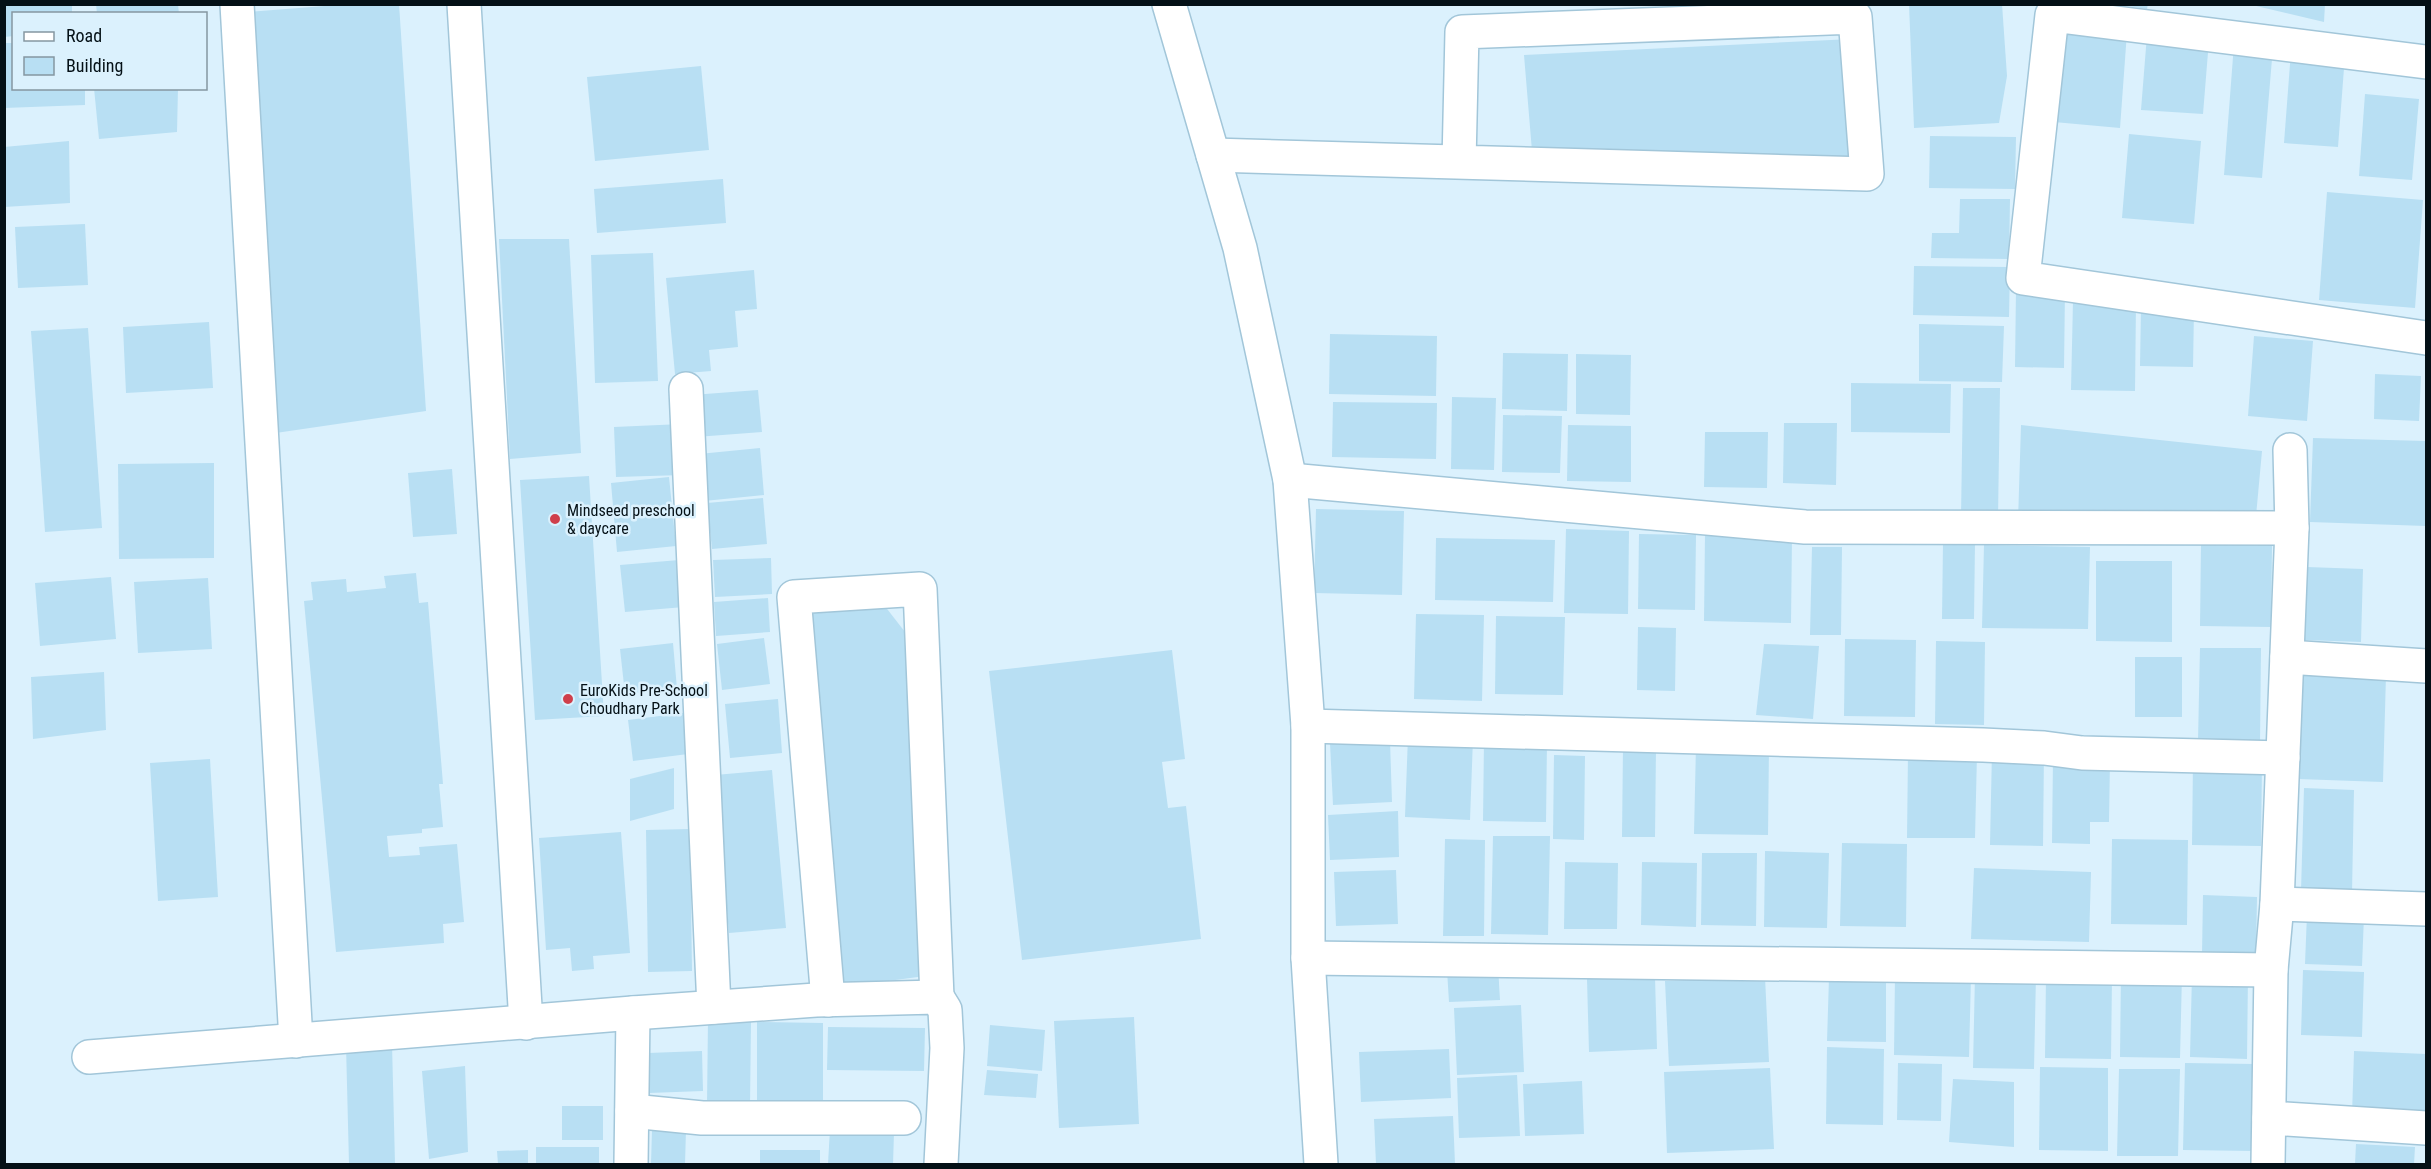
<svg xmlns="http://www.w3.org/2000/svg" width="2431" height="1169" font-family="'Roboto Condensed',sans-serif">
  <rect width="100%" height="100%" fill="#dbf1fd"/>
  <!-- building -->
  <g fill="#b8dff3">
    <path d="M4 4H72V14H14V36L4 37Z"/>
    <path d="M96 4H178L179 14H97Z"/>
    <path d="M350 4H399L426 411 262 435 246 12Z"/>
    <path d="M1909 4H2002L2007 76 1999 123 1914 128Z"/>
    <path d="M2116 4H2148L2147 9Z"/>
    <path d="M2325 4 2324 22 2252 5V4Z"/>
    <path d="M2062 27 2127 32 2120 128 2054 122Z"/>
    <path d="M2147 35 2209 40 2203 114 2141 110Z"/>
    <path d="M1852 39 1854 156 1533 163 1524 55Z"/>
    <path d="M4 43H14V88H85V105L4 108Z"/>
    <path d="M2234 44 2273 47 2262 178 2224 175Z"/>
    <path d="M2291 51 2345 55 2338 147 2284 143Z"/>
    <path d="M701 66 709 150 595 161 587 77Z"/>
    <path d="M94 88H178L177 132 99 139Z"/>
    <path d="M2365 94 2419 99 2412 180 2359 176Z"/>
    <path d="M2129 134 2201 141 2194 224 2122 218Z"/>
    <path d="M1930 136 2016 137 2015 189 1929 188Z"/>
    <path d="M69 141 70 203 4 207V147Z"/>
    <path d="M723 179 726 223 597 233 594 189Z"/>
    <path d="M2327 192 2423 200 2415 308 2319 300Z"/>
    <path d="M1960 199H2010L2009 259 1931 258 1932 233H1959Z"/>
    <path d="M85 224 88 285 18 288 15 227Z"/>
    <path d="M499 239H569L581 453 510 459Z"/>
    <path d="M653 253 658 381 595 383 591 255Z"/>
    <path d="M1914 266 2010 267 2009 317 1913 315Z"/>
    <path d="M754 270 757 309 735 311 738 347 709 350 711 371 675 374 666 278Z"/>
    <path d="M2016 289 2065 290 2064 368 2015 367Z"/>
    <path d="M2073 301 2136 303 2135 391 2071 390Z"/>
    <path d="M2141 309 2194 310 2193 367 2140 366Z"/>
    <path d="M209 322 213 388 126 393 123 327Z"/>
    <path d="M1919 324 2004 326 2002 382 1919 381Z"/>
    <path d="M88 328 102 528 45 532 31 331Z"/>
    <path d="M1330 334 1437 336 1436 396 1329 394Z"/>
    <path d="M2254 336 2313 341 2307 421 2248 416Z"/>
    <path d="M1503 353 1568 354 1567 411 1502 409Z"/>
    <path d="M1576 354 1631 355 1630 415 1576 414Z"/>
    <path d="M2375 374 2421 376 2419 421 2374 419Z"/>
    <path d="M1851 383 1951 384 1950 433 1851 432Z"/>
    <path d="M1963 388H2000L1998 518 1961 517Z"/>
    <path d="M758 390 762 432 696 437 692 395Z"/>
    <path d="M1452 397 1496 398 1494 470 1451 469Z"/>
    <path d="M1333 402 1437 403 1436 459 1332 457Z"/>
    <path d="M1503 415 1562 416 1560 473 1502 472Z"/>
    <path d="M1784 423H1837L1836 485 1783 483Z"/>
    <path d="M682 424 683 475 616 477 614 427Z"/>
    <path d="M1568 425 1631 426V482L1567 481Z"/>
    <path d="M2021 425 2262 451 2255 527 2018 522Z"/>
    <path d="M1705 432H1768L1767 488 1704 487Z"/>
    <path d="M2313 438 2426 441V526L2310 522Z"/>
    <path d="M760 448 764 495 704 501 699 454Z"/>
    <path d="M214 463V558L119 559 118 464Z"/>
    <path d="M452 469 457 534 413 537 408 473Z"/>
    <path d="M589 476 604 716 535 720 520 480Z"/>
    <path d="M669 477 676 546 617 552 611 483Z"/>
    <path d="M763 498 767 544 712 549 707 503Z"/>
    <path d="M1316 509 1404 511 1402 595 1314 593Z"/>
    <path d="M1566 529 1629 531 1628 614 1564 613Z"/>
    <path d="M1639 534 1696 535 1695 610 1638 609Z"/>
    <path d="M1705 534 1792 536 1791 623 1704 621Z"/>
    <path d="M1436 538 1555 540 1553 602 1435 600Z"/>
    <path d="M1943 543H1975L1974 619H1942Z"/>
    <path d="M1984 545 2090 547 2088 629 1982 628Z"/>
    <path d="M2201 545 2272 546 2271 627 2200 626Z"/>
    <path d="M1812 547H1842L1841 635H1810Z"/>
    <path d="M771 558 772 594 715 597 713 560Z"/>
    <path d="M679 560 684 607 625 612 620 565Z"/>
    <path d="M2096 561H2172V642L2096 641Z"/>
    <path d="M2307 567 2363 569 2361 642 2305 640Z"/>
    <path d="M416 573 419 603 428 602 443 784H439L443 827 422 829V833L387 836 389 857 420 855 419 847 457 844 464 922 443 924 444 943 336 952 304 601 313 600 311 582 346 579 347 592 386 588 384 576Z"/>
    <path d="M111 577 116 639 40 646 35 583Z"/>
    <path d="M208 578 212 649 138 653 134 582Z"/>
    <path d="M768 598 770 632 716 636 714 602Z"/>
    <path d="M884 605 905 632 925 976 829 989 811 606Z"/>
    <path d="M1416 614 1484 615 1482 701 1414 699Z"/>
    <path d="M1496 616 1565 617 1563 695 1495 694Z"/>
    <path d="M1638 627 1676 628 1675 691 1637 690Z"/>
    <path d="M764 638 770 684 722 690 717 644Z"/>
    <path d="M1845 639 1916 640 1915 717 1844 716Z"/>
    <path d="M1936 641 1985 642 1984 725 1935 724Z"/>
    <path d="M673 643 677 689 625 694 620 649Z"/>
    <path d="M1764 644 1819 646 1813 719 1756 715Z"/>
    <path d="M2200 648H2261L2260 742 2198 741Z"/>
    <path d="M1172 650 1185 759 1162 762 1168 808 1186 806 1201 939 1022 960 989 671Z"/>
    <rect x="2135" y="657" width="47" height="60"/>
    <path d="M104 672 106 730 33 739 31 677Z"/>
    <path d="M2301 672 2386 675 2383 782 2298 779Z"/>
    <path d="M778 699 782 753 730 758 725 704Z"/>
    <path d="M683 713 688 754 633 761 628 720Z"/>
    <path d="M1408 736 1473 738 1470 820 1405 817Z"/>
    <path d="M1390 741 1392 802 1333 805 1330 743Z"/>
    <path d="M1484 741 1547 742 1546 822 1483 821Z"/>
    <path d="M1696 745 1769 747 1768 835 1694 834Z"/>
    <path d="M1623 748H1656L1655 837H1622Z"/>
    <path d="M1992 750 2044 752 2043 846 1990 845Z"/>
    <path d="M1908 753 1977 754 1975 838H1907Z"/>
    <path d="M1554 755 1585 756 1584 840 1553 839Z"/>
    <path d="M210 759 218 897 158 901 150 763Z"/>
    <path d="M2053 759 2110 760 2109 822H2090V844L2052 843Z"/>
    <path d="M2193 762 2262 763 2261 846 2192 845Z"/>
    <path d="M674 768V809L630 821V779Z"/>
    <path d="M772 770 786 928 729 933 715 775Z"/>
    <path d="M2304 788 2354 790 2352 892 2301 891Z"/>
    <path d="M1398 811 1399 857 1330 860 1328 815Z"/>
    <path d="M690 829 692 971 648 972 646 830Z"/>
    <path d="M621 832 630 953 593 956 594 969 572 971 570 948 546 950 539 838Z"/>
    <path d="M1493 836H1550L1548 935 1491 934Z"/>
    <path d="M1445 839 1485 840 1484 936H1443Z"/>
    <path d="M2112 839 2188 840 2187 925 2111 924Z"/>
    <path d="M1842 843 1907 844 1906 927 1840 926Z"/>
    <path d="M1765 851 1829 853 1827 928 1764 927Z"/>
    <path d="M1702 853H1757L1756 926 1701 925Z"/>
    <path d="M1565 862 1618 863 1617 929H1564Z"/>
    <path d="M1642 862 1697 863 1696 927 1641 925Z"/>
    <path d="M1974 868 2091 872 2089 942 1971 939Z"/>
    <path d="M1396 870 1398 924 1336 926 1334 872Z"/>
    <path d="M2203 895 2257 897 2256 956 2202 955Z"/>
    <path d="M2307 914 2364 916 2362 966 2305 964Z"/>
    <path d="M1498 967 1500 1000 1449 1002 1447 970Z"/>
    <path d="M2303 970 2364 972 2362 1037 2301 1035Z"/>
    <path d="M2121 973 2182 974 2180 1058 2120 1057Z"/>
    <path d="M1975 974 2036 975 2034 1069 1973 1068Z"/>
    <path d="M2192 974 2248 975 2247 1059 2190 1057Z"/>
    <path d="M1895 975 1971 976 1969 1057 1894 1055Z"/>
    <path d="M1655 977 1657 1049 1589 1052 1587 979Z"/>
    <path d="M1765 977 1769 1062 1669 1066 1665 981Z"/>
    <path d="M1829 977 1886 979V1042L1827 1041Z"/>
    <path d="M2046 977 2112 978 2111 1059 2045 1058Z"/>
    <path d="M1521 1005 1524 1072 1457 1075 1454 1008Z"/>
    <path d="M1134 1017 1139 1124 1059 1128 1054 1021Z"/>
    <path d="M708 1020H751L750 1105 707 1104Z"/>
    <path d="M757 1022 823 1023V1103H757Z"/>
    <path d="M990 1025 1045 1030 1042 1071 987 1066Z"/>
    <path d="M828 1027 925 1028 924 1071 827 1070Z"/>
    <path d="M392 1044 395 1164H349L346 1045Z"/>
    <path d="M1827 1047 1884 1049 1883 1125 1826 1124Z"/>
    <path d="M1449 1049 1451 1098 1361 1102 1359 1052Z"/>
    <path d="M702 1051 703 1091 649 1093 648 1053Z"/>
    <path d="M2354 1051 2426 1054V1118L2352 1115Z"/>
    <path d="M1898 1063 1942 1064 1941 1121 1897 1120Z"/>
    <path d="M2185 1063 2255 1064 2254 1151 2183 1150Z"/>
    <path d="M465 1066 468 1152 429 1159 422 1071Z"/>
    <path d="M2040 1067 2108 1068V1151L2039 1150Z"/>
    <path d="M1770 1068 1774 1149 1667 1153 1664 1072Z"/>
    <path d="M2119 1069H2180L2178 1156H2117Z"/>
    <path d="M987 1070 1038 1074 1036 1098 984 1095Z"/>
    <path d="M1517 1075 1520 1136 1459 1138 1457 1078Z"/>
    <path d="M1953 1079 2014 1082V1147L1949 1142Z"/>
    <path d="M1582 1081 1584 1134 1525 1136 1523 1084Z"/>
    <rect x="562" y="1106" width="41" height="34"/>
    <path d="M1453 1116 1455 1164H1376L1374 1119Z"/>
    <path d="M830 1129 894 1132 893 1164H828Z"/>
    <path d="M652 1130H686L685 1164H651Z"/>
    <path d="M2356 1144 2415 1147 2414 1164H2355Z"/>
    <rect x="536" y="1147" width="63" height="17"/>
    <path d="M528 1150V1164H498L497 1151Z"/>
    <rect x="760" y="1150" width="60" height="14"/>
  </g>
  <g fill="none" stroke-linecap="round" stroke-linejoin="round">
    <defs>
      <g id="minor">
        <path d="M237 4 296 1041"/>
        <path d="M464 4 526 1023"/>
        <path d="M2426 62 2052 15 2023 278 2426 338"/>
        <path d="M1213 155 1867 174 1855 17 1462 32 1459 162"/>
        <path d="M686 389 714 1007"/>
        <path d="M1290 480 1805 527 2292 528"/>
        <path d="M2287 657 2426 666"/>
        <path d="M1308 726 1983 745 2044 748 2082 753 2283 758"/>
        <path d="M2277 904 2426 909"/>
        <path d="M1308 958 2271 970"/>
        <path d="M828 1000 794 597 920 589 937 997"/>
        <path d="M89 1057 633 1013 816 1000 937 997 945 1010 947 1048 941 1164"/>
        <path d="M632 1111 702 1118H904"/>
        <path d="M2269 1118 2426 1128"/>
        <path d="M631 1164 633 1013"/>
        <path d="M2268 1164 2271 970 2277 904 2292 528 2290 450"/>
      </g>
      <path id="tertiary" d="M1169 4 1240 248 1290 480 1308 726V958L1321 1164"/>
    </defs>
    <!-- minor casing -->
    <use href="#minor" stroke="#a2c6d9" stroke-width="36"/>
    <!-- tertiary casing -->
    <use href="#tertiary" stroke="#a2c6d9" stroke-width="36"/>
    <!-- minor -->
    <use href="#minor" stroke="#fff" stroke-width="33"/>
    <!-- tertiary -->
    <use href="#tertiary" stroke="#fff" stroke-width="33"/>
  </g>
  <!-- markers -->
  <g fill="#cf3f4b" stroke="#dbf1fd" stroke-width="2">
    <circle cx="555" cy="519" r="6"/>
    <circle cx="568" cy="699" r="6"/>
  </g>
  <g text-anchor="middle" stroke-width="5" stroke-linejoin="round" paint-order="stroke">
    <!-- poi labels -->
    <g font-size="16" fill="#041016" stroke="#dbf1fd" text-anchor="start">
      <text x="567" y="516">Mindseed preschool<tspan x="567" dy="18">&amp; daycare</tspan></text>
      <text x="580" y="696">EuroKids Pre-School<tspan x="580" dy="18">Choudhary Park</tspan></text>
    </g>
  </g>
  <!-- border -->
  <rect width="2431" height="1169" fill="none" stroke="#041016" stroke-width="12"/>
  <!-- legend -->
  <rect x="12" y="12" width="195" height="78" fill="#dbf1fd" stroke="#8597a1" stroke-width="1.5"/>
  <rect x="24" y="32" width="30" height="9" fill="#ffffff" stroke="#8597a1" stroke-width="1.5"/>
  <text x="66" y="42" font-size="18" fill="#041016">Road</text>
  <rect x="24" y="57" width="30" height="18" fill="#b8dff3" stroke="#8597a1" stroke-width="1.5"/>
  <text x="66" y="72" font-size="18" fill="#041016">Building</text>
</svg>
